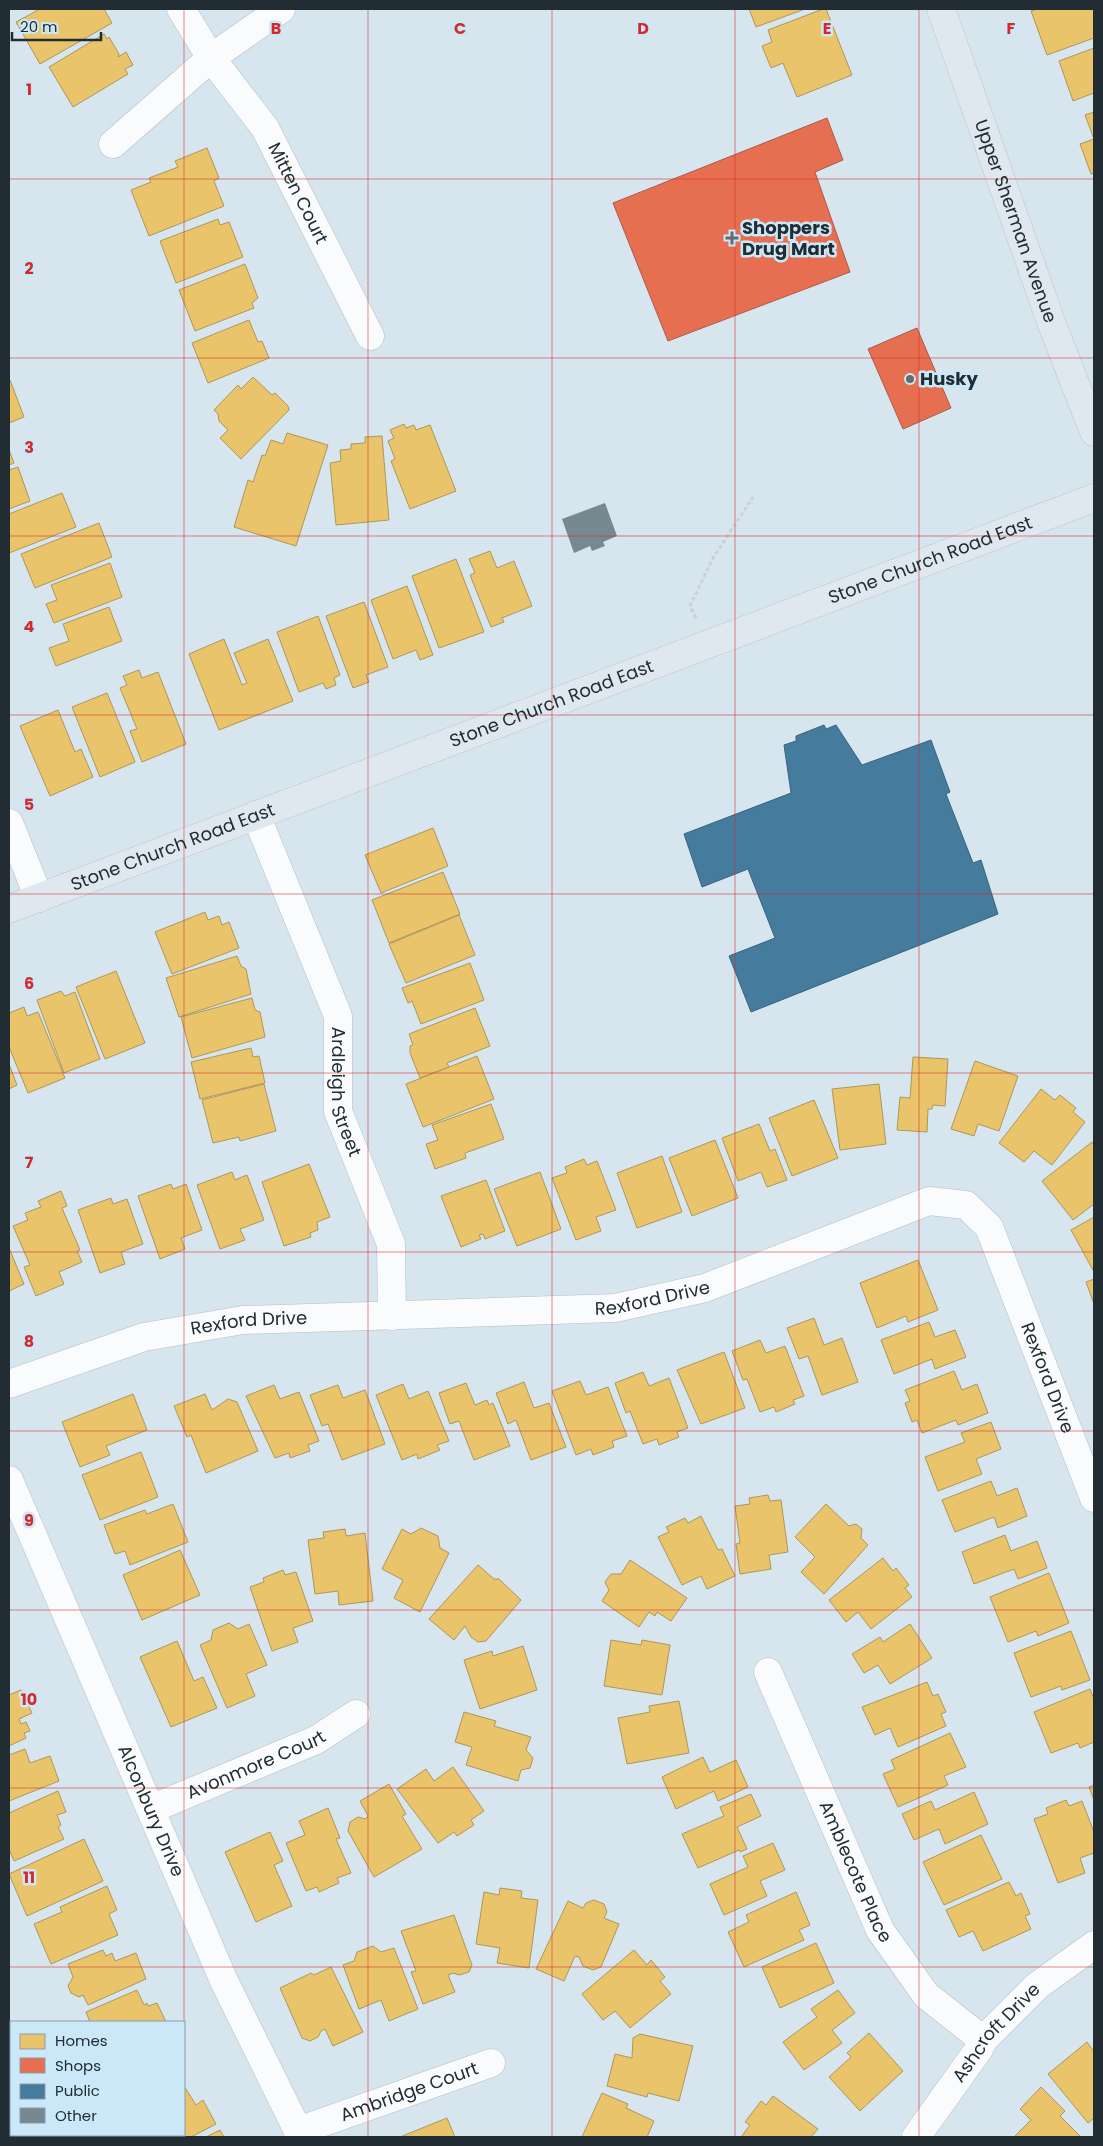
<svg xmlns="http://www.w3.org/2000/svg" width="1103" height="2146" font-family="Poppins,sans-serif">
  <rect width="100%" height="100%" fill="#d6e5ee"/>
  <!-- homes -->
  <g fill="#e9c46a" stroke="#ad975a">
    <path d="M40 9H104L112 23 40 64 16 22Z"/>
    <path d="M749 9H805L756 27Z"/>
    <path d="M823 9H826L852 75 797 97 783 63 771 68 762 46 772 42 768 30Z"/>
    <path d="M1038 9H1094V38L1047 55 1031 11Z"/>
    <path d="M104 34 107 39 109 37 119 54 118 57 126 52 133 65 125 69 128 74 73 107 49 67Z"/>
    <path d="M1094 48V93L1073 101 1059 61Z"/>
    <path d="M1094 112V173L1091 174 1080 144 1094 139 1085 115Z"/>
    <path d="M207 148 219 178 214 181 224 206 149 236 131 190 151 182 149 178 178 167 175 161Z"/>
    <path d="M218 219 220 225 229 222 243 257 176 283 160 241Z"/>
    <path d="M245 264 258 298 252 303 254 308 195 331 179 290Z"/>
    <path d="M249 320 258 342 262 341 269 358 208 383 192 343Z"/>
    <path d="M253 377 272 395 275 393 288 406 289 410 241 459 220 438 228 430 219 421 218 414 214 410 238 385 241 389Z"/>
    <path d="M10 380 24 417 9 423V381Z"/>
    <path d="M404 424 406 428 414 425 416 430 430 425 456 491 410 509 391 461 395 459 388 441 394 438 390 430Z"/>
    <path d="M287 433 328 445 296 546 234 527 248 480 253 482 262 455 265 456 271 440 283 444Z"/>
    <path d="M382 436 389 520 336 525 330 463 341 461 340 450 351 449V444L365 443V437Z"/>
    <path d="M9 450 14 463 9 465Z"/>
    <path d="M18 467 30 501 9 509V470Z"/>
    <path d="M62 493 76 527 9 553V514Z"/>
    <path d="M99 523 112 557 35 588 21 554Z"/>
    <path d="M490 551 497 568 514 561 532 606 502 618 504 622 491 627 470 575 475 573 469 559Z"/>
    <path d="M456 559 484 632 439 648 412 576Z"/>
    <path d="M110 563 122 597 54 623 46 604 57 600 51 585Z"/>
    <path d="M407 586 433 655 420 660 416 650 393 659 371 600Z"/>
    <path d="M364 602 388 667 366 675 369 682 353 688 326 616Z"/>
    <path d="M109 607 122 641 56 666 49 648 69 641 63 624Z"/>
    <path d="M318 616 340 675 334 678 336 685 326 689 323 683 299 692 277 632Z"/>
    <path d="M224 639 242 685 247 683 234 653 268 639 293 701 219 730 189 654Z"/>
    <path d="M139 670 142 678 158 672 186 744 142 762 130 731 137 729 120 688 127 685 123 676Z"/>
    <path d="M107 693 135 762 100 777 72 707Z"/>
    <path d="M58 710 75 752 81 749 93 777 50 796 20 726Z"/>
    <path d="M433 828 448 866 381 893 365 855Z"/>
    <path d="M443 872 460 914 389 943 372 900Z"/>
    <path d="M205 912 208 920 219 916 222 925 229 922 239 948 172 974 155 932Z"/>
    <path d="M459 915 475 955 406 983 389 944Z"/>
    <path d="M237 956 241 966 246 969 251 994 179 1017 166 978Z"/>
    <path d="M470 963 484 1000 421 1024 412 1001 408 1003 402 988Z"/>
    <path d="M116 971 145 1043 105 1059 76 987Z"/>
    <path d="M61 991 65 996 75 992 100 1059 64 1073 37 1000Z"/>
    <path d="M252 998 255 1010 260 1012 265 1037 192 1058 181 1017Z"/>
    <path d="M24 1007 27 1016 38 1012 65 1078 28 1093 9 1047V1013Z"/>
    <path d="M475 1008 490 1046 447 1063 449 1067 420 1078 410 1053V1046L413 1045 409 1034Z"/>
    <path d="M251 1048 253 1057 259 1056 265 1083 200 1099 191 1062Z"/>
    <path d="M477 1056 494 1099 423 1127 406 1084Z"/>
    <path d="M913 1057 948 1059 945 1106 933 1105 932 1109H928L927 1132 897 1130 900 1097 910 1098Z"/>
    <path d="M975 1061 1018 1076 999 1131 978 1124 974 1136 951 1129Z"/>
    <path d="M9 1064 17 1085 9 1089Z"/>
    <path d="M264 1084 276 1131 240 1141 239 1137 213 1143 202 1100Z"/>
    <path d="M879 1084 886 1144 840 1150 832 1089Z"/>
    <path d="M1041 1089 1055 1100 1060 1095 1076 1108 1073 1112 1085 1122 1052 1165 1034 1151 1024 1162 999 1143Z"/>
    <path d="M814 1100 838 1158 792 1176 769 1118Z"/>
    <path d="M491 1104 504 1139 465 1153 466 1158 435 1169 426 1144 438 1140 432 1125Z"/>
    <path d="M759 1124 770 1151 775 1149 787 1180 767 1187 761 1172 738 1181 722 1138Z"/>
    <path d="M715 1140 738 1198 692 1216 669 1158Z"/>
    <path d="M1092 1142 1094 1145V1204L1073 1220 1042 1181Z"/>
    <path d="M662 1156 682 1212 637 1228 617 1173Z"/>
    <path d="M584 1159 587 1165 597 1161 616 1210 596 1217 601 1231 576 1240 552 1178 567 1173 565 1167Z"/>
    <path d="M309 1164 330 1217 317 1222 318 1230 310 1233 311 1237 284 1246 262 1182Z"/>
    <path d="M232 1172 235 1180 247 1175 264 1220 240 1229 245 1240 220 1249 197 1185Z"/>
    <path d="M540 1172 561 1229 517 1246 494 1189Z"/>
    <path d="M486 1180 505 1231 485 1239 483 1234 479 1235 481 1239 461 1247 441 1196Z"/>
    <path d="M171 1184 173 1189 186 1184 202 1230 181 1238 185 1249 160 1259 138 1196Z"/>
    <path d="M61 1191 67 1206 62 1208 80 1250 77 1251 82 1262 59 1272 64 1284 36 1296 24 1267 30 1265 13 1226 28 1220 25 1213 41 1207 38 1201Z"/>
    <path d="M111 1198 113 1204 127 1199 143 1244 121 1252 125 1264 100 1273 78 1210Z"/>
    <path d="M1094 1217V1272L1071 1230Z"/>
    <path d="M9 1248 24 1284 9 1291Z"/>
    <path d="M918 1260 938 1310 908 1322 906 1316 877 1328 860 1283Z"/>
    <path d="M1094 1279V1304L1086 1282Z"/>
    <path d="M814 1318 824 1345 842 1338 858 1382 822 1395 808 1356 799 1359 787 1328Z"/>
    <path d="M929 1322 935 1337 955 1330 966 1357 935 1369 932 1359 894 1374 881 1340Z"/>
    <path d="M760 1340 766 1353 785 1346 804 1396 793 1400 795 1404 776 1412 774 1407 760 1412 747 1379 743 1380 732 1351Z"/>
    <path d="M724 1352 745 1408 701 1424 677 1370Z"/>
    <path d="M954 1371 962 1390 977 1384 988 1413 958 1425 956 1420 922 1433 917 1420 912 1422 905 1403 910 1401 905 1390Z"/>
    <path d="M643 1372 649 1386 669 1378 688 1428 677 1432 679 1437 659 1445 657 1439 643 1444 630 1411 626 1413 615 1383Z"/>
    <path d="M580 1381 586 1395 608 1387 627 1436 612 1441 614 1447 593 1455 591 1449 576 1455 552 1391Z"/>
    <path d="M524 1382 534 1408 549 1403 566 1447 531 1460 516 1420 508 1424 496 1393Z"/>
    <path d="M466 1383 475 1405 487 1400 489 1405 493 1403 510 1446 474 1460 459 1421 450 1424 439 1393Z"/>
    <path d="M403 1384 409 1399 428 1391 449 1441 437 1445 440 1450 418 1459 417 1454 402 1460 376 1395Z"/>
    <path d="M274 1385 280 1399 299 1392 319 1441 308 1445 310 1451 290 1458 289 1453 275 1458 246 1396Z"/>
    <path d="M338 1385 343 1398 365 1390 385 1444 342 1460 328 1424 322 1426 310 1395Z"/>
    <path d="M133 1394 147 1430 106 1446 110 1455 80 1467 62 1422Z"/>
    <path d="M205 1394 212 1410 228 1399 237 1402 258 1451 206 1473 191 1435 187 1437 174 1406Z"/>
    <path d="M991 1422 1001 1449 976 1459 982 1474 938 1491 925 1457 965 1442 961 1433Z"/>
    <path d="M141 1452 158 1497 100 1520 82 1475Z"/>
    <path d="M991 1481 997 1496 1017 1488 1027 1516 998 1528 994 1517 955 1532 942 1500Z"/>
    <path d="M768 1495 770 1501 781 1500 788 1552 769 1555 771 1569 740 1574 736 1544 740 1543 735 1506 750 1504 749 1498Z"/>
    <path d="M173 1504 188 1542 130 1565 125 1551 115 1554 104 1525 145 1510 147 1514Z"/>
    <path d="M826 1504 849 1526 856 1524 862 1529 861 1538 868 1545 824 1594 801 1572 815 1557 795 1537Z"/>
    <path d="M701 1516 718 1550 722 1549 735 1576 707 1589 701 1576 682 1585 658 1537 669 1532 666 1527 685 1518 688 1523Z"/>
    <path d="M421 1528 438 1536 440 1548 449 1553 420 1612 394 1598 403 1580 382 1569 402 1529 411 1534Z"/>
    <path d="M345 1529 346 1536 365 1533 373 1601 339 1605 338 1591 315 1594 308 1540 324 1538 323 1532Z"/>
    <path d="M1005 1535 1011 1551 1037 1541 1047 1568 1018 1579 1014 1569 974 1584 962 1552Z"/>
    <path d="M180 1550 200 1595 142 1620 123 1575Z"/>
    <path d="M883 1558 893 1571 896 1568 909 1585 905 1588 912 1597 871 1629 858 1612 846 1622 829 1600Z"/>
    <path d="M630 1560 687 1598 671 1621 657 1612 655 1616 649 1612 639 1627 602 1601 609 1590 605 1582 611 1574H621Z"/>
    <path d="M478 1565 494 1579H499L521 1600 486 1641 478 1642 471 1637 465 1626 454 1640 429 1619Z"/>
    <path d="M283 1570 285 1575 296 1572 313 1621 293 1628 298 1642 272 1651 250 1587 264 1582 263 1578Z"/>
    <path d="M1049 1573 1069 1623 1038 1636 1036 1631 1008 1642 990 1597Z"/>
    <path d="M229 1623 238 1629 249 1624 267 1665 246 1674 255 1696 227 1708 200 1645 211 1640 213 1630Z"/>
    <path d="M910 1624 932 1658 890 1684 878 1665 864 1673 852 1654 880 1637 883 1642Z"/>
    <path d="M1071 1631 1090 1680 1062 1690 1061 1686 1031 1697 1014 1653Z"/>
    <path d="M611 1640 641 1645 642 1640 670 1645 662 1695 604 1686Z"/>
    <path d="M177 1641 194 1681 203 1677 217 1708 171 1727 140 1657Z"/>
    <path d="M523 1646 537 1690 480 1709 464 1660 492 1651 493 1656Z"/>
    <path d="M927 1682 933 1696 938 1694 946 1712 941 1714 946 1726 898 1747 890 1728 875 1735 862 1707Z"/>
    <path d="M1090 1689 1094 1699V1742L1080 1748 1078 1743 1051 1753 1034 1712Z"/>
    <path d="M21 1690 32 1713 19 1719 21 1724 26 1722 30 1731 24 1733 26 1738 9 1746V1695Z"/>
    <path d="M679 1701 689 1753 627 1764 618 1718 650 1712 649 1706Z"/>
    <path d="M464 1712 496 1721 494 1726 531 1737 526 1750 533 1758 530 1768 521 1770 518 1781 466 1765 472 1747 455 1742Z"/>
    <path d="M950 1733 966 1767 944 1776 948 1785 898 1807 883 1774 895 1769 891 1760Z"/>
    <path d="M25 1749 30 1763 50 1756 59 1781 9 1801V1755Z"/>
    <path d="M703 1757 710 1772 736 1760 748 1787 718 1801 714 1791 676 1809 662 1777Z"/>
    <path d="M453 1767 484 1811 471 1820 474 1825 457 1836 454 1832 438 1843 397 1789 426 1769 434 1781Z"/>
    <path d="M389 1784 406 1814 402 1816 422 1849 374 1877 348 1831 350 1822 358 1817 365 1819 368 1816 360 1801Z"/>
    <path d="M1094 1785V1800L1089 1787Z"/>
    <path d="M58 1791 66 1812 57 1815 61 1825 58 1827 64 1839 14 1861 9 1849V1813Z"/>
    <path d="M974 1792 988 1824 945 1844 939 1829 914 1840 902 1814 931 1801 935 1810Z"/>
    <path d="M751 1794 761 1816 737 1827 747 1849 740 1852 739 1850 698 1868 682 1834 724 1816 720 1807Z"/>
    <path d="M1066 1800 1069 1806 1082 1801 1094 1832V1853L1080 1858 1085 1873 1058 1883 1034 1819 1048 1814 1046 1808Z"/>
    <path d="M328 1808 340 1838 336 1839 351 1873 337 1878 339 1883 319 1892 317 1887 306 1891 286 1843 305 1835 299 1821Z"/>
    <path d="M270 1832 283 1861 274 1865 292 1906 256 1922 225 1852Z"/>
    <path d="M981 1835 1002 1879 944 1905 923 1862Z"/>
    <path d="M84 1839 103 1881 27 1916 9 1874Z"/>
    <path d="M773 1843 785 1870 760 1881 767 1896 724 1915 710 1884 748 1867 743 1856Z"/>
    <path d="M1009 1882 1016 1896 1021 1893 1030 1914 1025 1916 1031 1929 983 1951 973 1931 959 1937 946 1910Z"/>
    <path d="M107 1886 117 1910 109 1914 118 1935 51 1964 34 1924 62 1912 60 1907Z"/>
    <path d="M500 1888 522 1891 521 1898 538 1900 529 1968 497 1963 500 1948 476 1944 484 1892 499 1895Z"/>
    <path d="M796 1892 810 1925 799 1930 804 1940 744 1967 728 1932 749 1922 746 1915Z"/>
    <path d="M594 1900 604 1904 607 1912 604 1918 619 1924 601 1967 593 1970 583 1966 579 1957 575 1956 564 1981 536 1969 568 1901 583 1908 586 1903Z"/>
    <path d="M454 1915 472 1965 469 1972 459 1975 453 1973 448 1975 455 1992 423 2004 411 1972 416 1971 401 1931Z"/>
    <path d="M816 1943 834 1983 780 2008 762 1967Z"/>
    <path d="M373 1946 381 1952 394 1948 418 2009 389 2021 381 2000 359 2009 343 1965 354 1961 357 1952Z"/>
    <path d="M103 1950 106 1956 112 1953 115 1961 136 1953 146 1979 88 2005 83 1995 79 1997 71 1993 68 1986 73 1977 68 1964Z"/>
    <path d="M634 1950 647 1965 651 1960 665 1977 660 1981 671 1994 630 2028 615 2011 603 2020 582 1994Z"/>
    <path d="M331 1967 363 2032 333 2046 325 2029 321 2031 318 2037 310 2041 302 2038 280 1988 311 1973 314 1975Z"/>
    <path d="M137 1990 144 2005 147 2003 148 2006 157 2003 166 2022H90L86 2012Z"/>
    <path d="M838 1990 855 2013 832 2030 842 2043 804 2070 783 2042 817 2017 811 2009Z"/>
    <path d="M869 2033 903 2071 860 2111 829 2077 851 2057 847 2053Z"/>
    <path d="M640 2034 693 2046 679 2101 648 2093 647 2097 607 2086 615 2054 632 2058 633 2038Z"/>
    <path d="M1087 2042 1094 2052V2118L1088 2123 1048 2074Z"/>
    <path d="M184 2086 196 2105 203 2100 216 2124 191 2137H132L130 2135H184Z"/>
    <path d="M1041 2087 1065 2111 1060 2116 1081 2137H1014L1031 2120 1020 2109Z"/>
    <path d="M602 2093 628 2104 626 2108 654 2121 647 2137H582Z"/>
    <path d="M773 2096 818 2129 811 2137H741L750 2125 745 2122 761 2101 766 2105Z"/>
    <path d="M447 2118 455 2137H400Z"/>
    <path d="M220 2130 224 2137H206Z"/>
  </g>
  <!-- shops -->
  <g fill="#e76f51" stroke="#ac5b48">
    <path d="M827 118 843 160 815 172 850 272 668 341 613 203Z"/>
    <path d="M917 328 951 408 903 429 868 349Z"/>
  </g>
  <!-- public -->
  <path fill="#457b9d" stroke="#3a647d" d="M824 725 826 729 836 725 862 765 931 740 950 792 946 794 973 863 981 860 998 914 751 1012 729 956 775 938 748 869 702 887 684 834 791 793 784 745 796 741V736Z"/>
  <!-- building -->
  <path fill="#768890" d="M605 503 617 536 603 542 605 546 592 551 590 546 574 553 562 519Z"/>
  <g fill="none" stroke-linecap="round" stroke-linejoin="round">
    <defs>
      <g id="minor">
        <path id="s1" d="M181 9 211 58 265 128 370 336"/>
        <path d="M113 144 211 58 281 9"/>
        <path id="s2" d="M256 815 338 1016V1111L391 1244 392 1316"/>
        <path d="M9 823 39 898"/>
        <path id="s3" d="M9 1384 144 1337 243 1320 615 1308 705 1288 929 1201 966 1205 989 1227 1094 1498"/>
        <path id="s4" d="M9 1480 224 1981 298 2131 303 2137"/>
        <path id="s5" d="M768 1672 880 1930 926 1995 983 2040"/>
        <path id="s6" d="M151 1809 316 1740 356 1714"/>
        <path id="s7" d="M298 2131 491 2063"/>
        <path id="s8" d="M916 2137 979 2049 983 2040 1037 1986 1094 1945"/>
      </g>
      <g id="major">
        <path id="s9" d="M941 9 1051 322 1094 432"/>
        <path id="s10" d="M9 909 1094 498"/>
      </g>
    </defs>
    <!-- minor casing -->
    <use href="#minor" stroke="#b3bfc6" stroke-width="29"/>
    <!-- major casing -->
    <use href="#major" stroke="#bcc3c8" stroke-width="29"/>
    <!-- path -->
    <path stroke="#cdd1d4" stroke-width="3" stroke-dasharray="4 2.5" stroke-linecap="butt" d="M696 618 690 606 713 558 753 497"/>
    <!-- minor -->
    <use href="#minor" stroke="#f9fbfc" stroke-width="28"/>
    <!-- major -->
    <use href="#major" stroke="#dfe8ee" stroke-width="28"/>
  </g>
  <!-- grid -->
  <path fill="none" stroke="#d62828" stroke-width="1" stroke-opacity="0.55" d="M184 9V2137M368 9V2137M552 9V2137M735 9V2137M919 9V2137M9 179H1094M9 358H1094M9 536H1094M9 715H1094M9 894H1094M9 1073H1094M9 1252H1094M9 1431H1094M9 1610H1094M9 1788H1094M9 1967H1094"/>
  <!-- markers -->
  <g fill="#606d74" stroke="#cbe8f9" stroke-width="2">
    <path d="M729.5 230.5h5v5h5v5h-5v5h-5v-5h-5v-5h5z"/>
    <circle cx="910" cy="379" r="5"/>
  </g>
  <g text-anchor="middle" stroke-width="5" stroke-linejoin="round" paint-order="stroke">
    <!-- street labels -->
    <g font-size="18" fill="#212d33" stroke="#cbe8f9">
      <text dy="6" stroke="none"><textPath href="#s1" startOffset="219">Mitten Court</textPath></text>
      <text dy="6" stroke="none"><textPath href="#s9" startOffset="225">Upper Sherman Avenue</textPath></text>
      <text dy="6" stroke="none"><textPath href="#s10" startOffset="985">Stone Church Road East</textPath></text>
      <text dy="6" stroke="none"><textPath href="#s10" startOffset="580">Stone Church Road East</textPath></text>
      <text dy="6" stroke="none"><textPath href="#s10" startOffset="175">Stone Church Road East</textPath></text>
      <text dy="6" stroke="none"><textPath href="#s2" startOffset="294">Ardleigh Street</textPath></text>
      <text dy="6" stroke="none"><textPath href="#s3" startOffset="654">Rexford Drive</textPath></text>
      <text dy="6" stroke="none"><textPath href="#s3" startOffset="249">Rexford Drive</textPath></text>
      <text dy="6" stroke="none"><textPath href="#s3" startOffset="1179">Rexford Drive</textPath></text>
      <text dy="6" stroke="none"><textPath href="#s6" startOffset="114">Avonmore Court</textPath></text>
      <text dy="6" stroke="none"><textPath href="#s4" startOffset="360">Alconbury Drive</textPath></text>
      <text dy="6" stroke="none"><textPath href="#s5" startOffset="218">Amblecote Place</textPath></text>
      <text dy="6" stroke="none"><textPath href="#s8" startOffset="132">Ashcroft Drive</textPath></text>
      <text dy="6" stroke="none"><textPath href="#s7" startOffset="118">Ambridge Court</textPath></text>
    </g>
    <!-- poi labels -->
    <g font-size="18" font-weight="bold" fill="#212d33" stroke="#cbe8f9" text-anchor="start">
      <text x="742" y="234">Shoppers<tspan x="742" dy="21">Drug Mart</tspan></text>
      <text x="920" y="385">Husky</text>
    </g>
  </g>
  <g font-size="16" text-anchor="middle" font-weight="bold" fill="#d62828" stroke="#cbe8f9" stroke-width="5" stroke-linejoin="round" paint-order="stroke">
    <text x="276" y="34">B</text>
    <text x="460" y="34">C</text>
    <text x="643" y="34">D</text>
    <text x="827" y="34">E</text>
    <text x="1011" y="34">F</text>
    <text x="29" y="95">1</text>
    <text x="29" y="274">2</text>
    <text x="29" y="453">3</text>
    <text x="29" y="632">4</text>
    <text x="29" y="810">5</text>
    <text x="29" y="989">6</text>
    <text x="29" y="1168">7</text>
    <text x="29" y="1347">8</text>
    <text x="29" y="1526">9</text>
    <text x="29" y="1705">10</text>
    <text x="29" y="1883">11</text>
  </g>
  <!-- border -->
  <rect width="1103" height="2146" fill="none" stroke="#212d33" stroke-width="20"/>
  <!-- legend -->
  <rect x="10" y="2021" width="175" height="115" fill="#cbe8f9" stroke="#879daa"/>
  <rect x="20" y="2034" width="25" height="15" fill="#e9c46a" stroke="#879daa"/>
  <text x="55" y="2046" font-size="15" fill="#212d33">Homes</text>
  <rect x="20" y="2058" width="25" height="15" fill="#e76f51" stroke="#879daa"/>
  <text x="55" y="2071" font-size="15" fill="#212d33">Shops</text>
  <rect x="20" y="2084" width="25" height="15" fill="#457b9d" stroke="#879daa"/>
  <text x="55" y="2096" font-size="15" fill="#212d33">Public</text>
  <rect x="20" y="2108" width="25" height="15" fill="#768890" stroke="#879daa"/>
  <text x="55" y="2121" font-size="15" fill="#212d33">Other</text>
  <!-- scale -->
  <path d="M12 32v8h89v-8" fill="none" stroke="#212d33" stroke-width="2.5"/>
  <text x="20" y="32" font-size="15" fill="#212d33" stroke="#cbe8f9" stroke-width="4" paint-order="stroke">20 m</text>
</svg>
